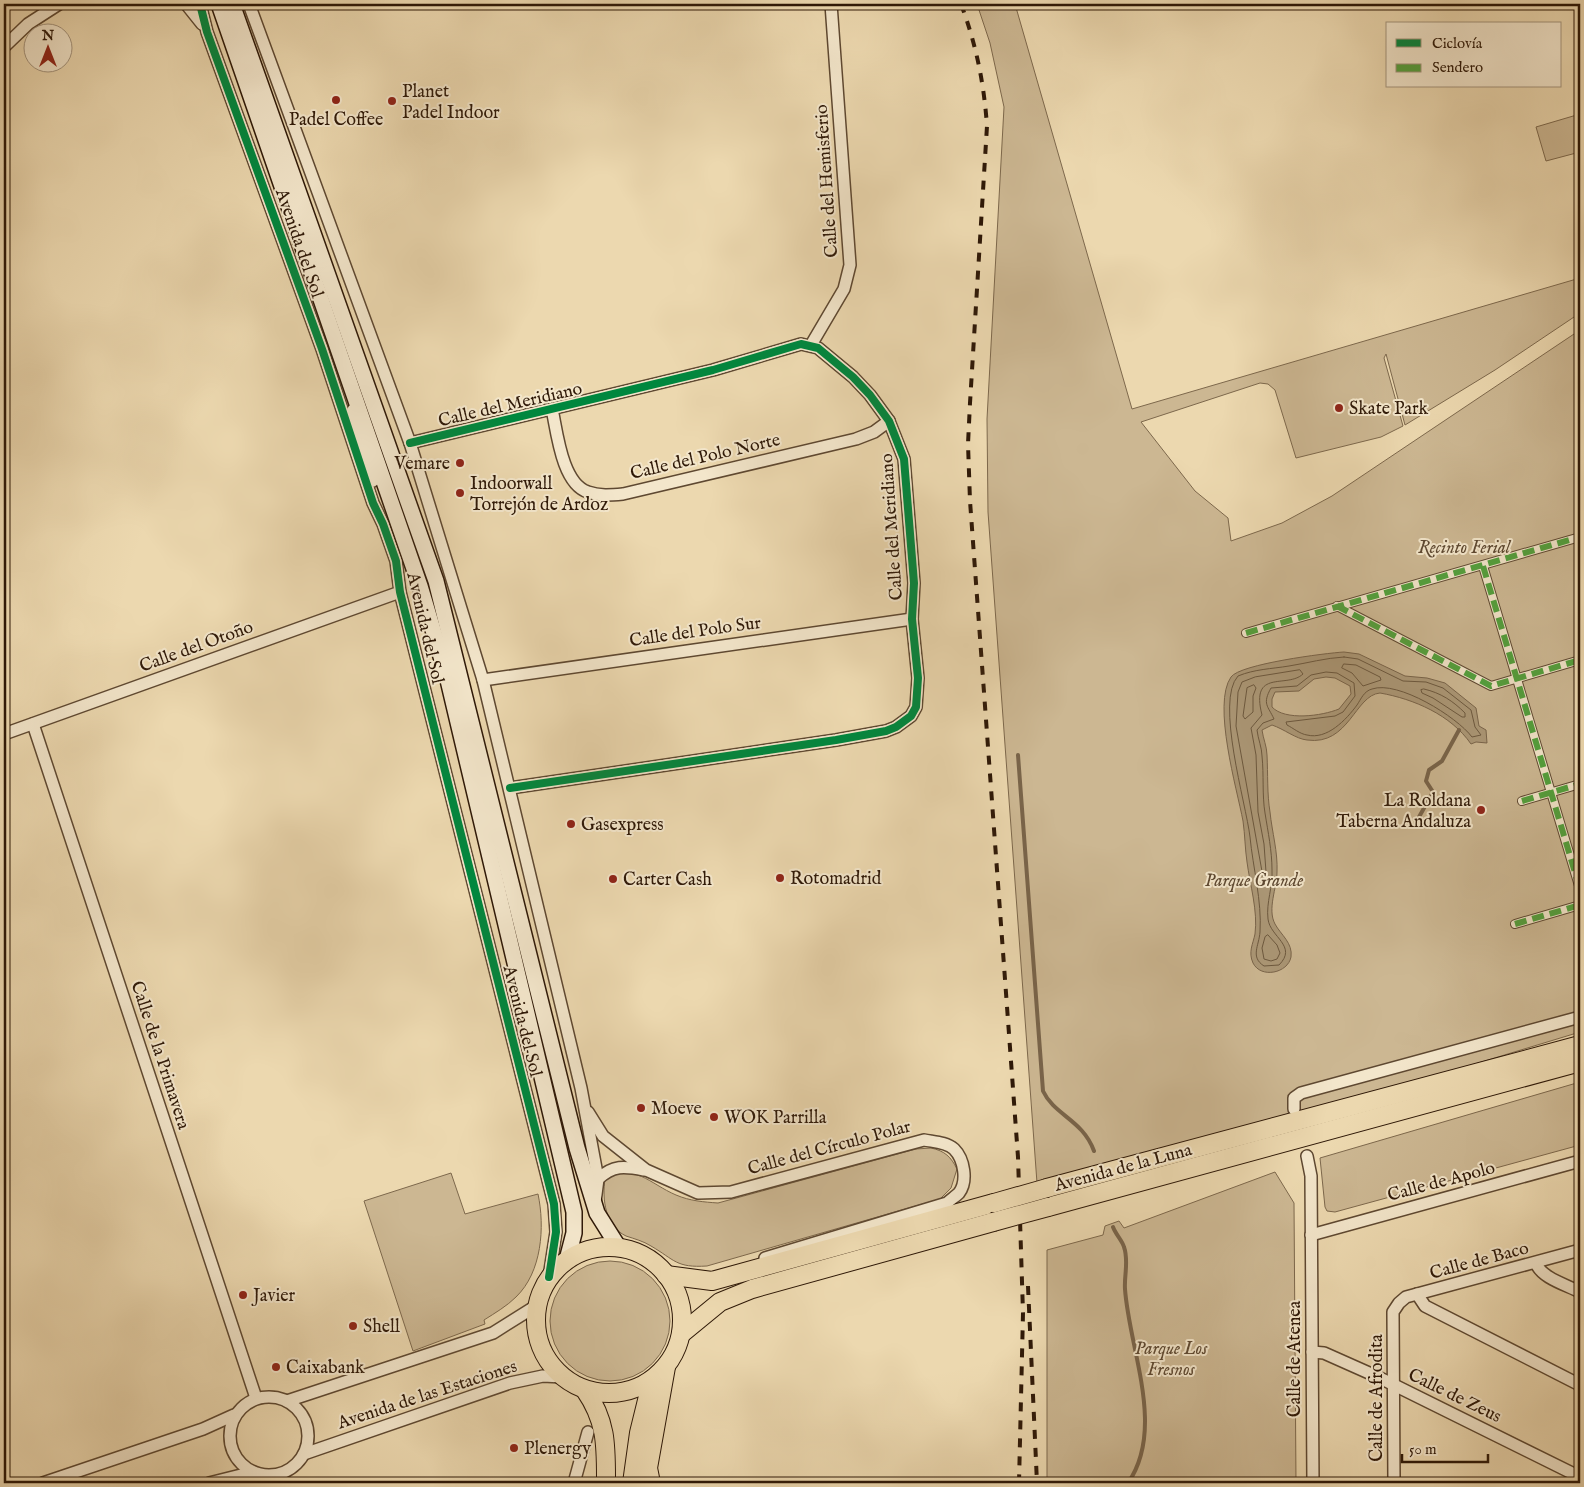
<svg xmlns="http://www.w3.org/2000/svg" width="1584" height="1487" font-family="'IM FELL English',serif">
  <rect width="100%" height="100%" fill="#ecd8af"/>
  <filter id="stains"><feTurbulence type="fractalNoise" baseFrequency=".004" numOctaves="4"/><feColorMatrix values="0 0 0 0 .2 0 0 0 0 .09 0 0 0 0 .02 0 0 0 .5 -.17"/></filter>
  <radialGradient id="worn" r=".72"><stop offset=".6" stop-color="#630" stop-opacity="0"/><stop offset="1" stop-color="#630" stop-opacity=".3"/></radialGradient>
  <!-- green -->
  <g fill="#ccb792" stroke="#7d684c">
    <path d="M977 4H1015L1132 409 1580 278V313L1495 370 1405 425 1386 354 1384 358 1403 426 1381 437 1296 458 1275 390 1268 384 1260 383 1141 422 1195 491 1228 518 1231 541 1282 523 1332 496 1580 330V1032L1419 1081 1037 1183 988 512 987 419 1004 107 990 43Z"/>
    <path d="M1580 114V152L1546 161 1536 127Z"/>
    <path d="M1580 1082V1145L1335 1212 1327 1211 1325 1207 1320 1158Z"/>
    <path d="M931 1148C945 1151 951 1157 957 1169L951 1188 940 1199 707 1266C676 1268 675 1260 651 1246 643 1241 635 1239 626 1236 605 1226 602 1199 605 1179 634 1162 650 1184 676 1195 690 1201 704 1202 718 1203L916 1149Z"/>
    <path d="M1275 1172 1294 1203 1296 1483H1047V1250L1103 1235 1105 1226 1119 1221 1124 1228Z"/>
    <path d="M451 1173 465 1214 538 1194C545 1227 542 1272 516 1297 507 1306 495 1313 484 1320L485 1324 413 1351 364 1201Z"/>
    <circle cx="610" cy="1321" r="60"/>
  </g>
  <!-- water -->
  <path fill="#ab9776" stroke="#79644a" fill-rule="evenodd" d="M1344 652 1359 654 1405 676 1427 678 1445 683 1476 708 1479 726 1486 730 1487 743 1476 742 1471 744C1451 715 1414 699 1380 693 1355 695 1349 746 1307 740 1296 739 1284 729 1272 725L1262 730C1263 738 1267 747 1267 755 1268 774 1267 794 1270 812 1272 832 1278 852 1277 872 1277 888 1267 909 1275 924 1281 935 1293 943 1291 957 1288 973 1261 979 1253 963 1248 952 1253 944 1255 934 1258 911 1250 885 1247 862 1245 849 1245 835 1243 821 1237 789 1212 704 1231 677 1240 664 1326 653 1344 652ZM1326 677 1335 678 1350 686 1351 694 1339 709C1322 716 1285 721 1272 707V699L1275 692 1299 691 1314 679Z"/>
  <g fill="none" stroke-linecap="round" stroke-linejoin="round">
    <!-- shore -->
    <g stroke="#6c583e" stroke-width="1">
      <path d="M1344 657 1358 659 1403 681 1426 682 1443 688 1471 710 1475 727 1481 735 1472 737C1457 717 1398 680 1372 689 1364 691 1361 699 1357 705 1346 720 1327 740 1307 735 1300 734 1293 728 1287 725L1286 722 1335 716 1343 712 1355 696 1354 683 1337 673 1326 672 1311 675 1297 686 1271 688C1262 704 1268 706 1274 719L1263 723 1257 730C1258 739 1262 748 1262 756 1264 775 1262 795 1265 813 1268 832 1272 851 1272 870 1273 887 1266 902 1268 919 1270 937 1298 946 1279 965L1264 966C1250 957 1259 946 1260 932 1262 901 1253 868 1250 837 1246 803 1215 701 1238 676 1255 669 1271 669 1289 666 1308 663 1325 658 1344 657Z"/>
      <path d="M1344 664 1356 665 1380 677 1381 680 1363 686 1352 673 1342 668Z"/>
      <path d="M1300 670 1303 674C1287 689 1250 668 1262 715L1251 728 1256 755 1258 812 1264 844 1266 872 1263 877 1236 726 1238 692 1242 682 1255 677Z"/>
      <path d="M1254 685 1256 688 1253 696V712L1245 719 1243 716 1247 688Z"/>
      <path d="M1424 689C1441 693 1453 701 1465 713V717H1462L1433 698 1422 693 1421 690Z"/>
      <path d="M1268 935 1277 945 1280 953 1277 959 1271 961 1264 959 1262 948 1265 937Z"/>
    </g>
    <!-- stream -->
    <g stroke="#79644a" stroke-width="4">
      <path d="M1018 755 1043 1091C1054 1115 1083 1120 1094 1151"/>
      <path d="M1419 817 1433 792 1426 781 1429 770 1442 761 1459 730"/>
      <path d="M1113 1227C1116 1235 1122 1240 1124 1247 1129 1261 1124 1275 1125 1289 1129 1349 1166 1428 1128 1483"/>
    </g>
    <defs>
      <g id="pedestrian">
        <path d="M1483 566 1580 889"/>
        <path d="M1337 606 1491 686 1580 660"/>
        <path d="M1246 633 1580 537"/>
        <path d="M1522 801 1580 784"/>
        <path d="M1515 924 1580 905"/>
      </g>
      <g id="minor">
        <path d="M186 4 202 24"/>
        <path d="M200 4 207 32 322 349 373 503 383 524 396 561 400 592 554 1204 556 1232 549 1277"/>
        <path d="M249 4 410 443 483 680 581 1088 598 1179 595 1202"/>
        <path d="M4 47 28 24 59 4"/>
        <path d="M811 345 844 289 850 265 831 4"/>
        <path d="M552 409C557 432 562 484 588 492 599 496 611 495 623 494L856 439 874 432 889 421"/>
        <path d="M353 410 357 432 373 481"/>
        <path d="M410 443 713 370 801 344 818 348 853 377 870 395 889 421 904 459 914 583 912 619 918 678 916 707 911 716 896 727 886 731 836 740 510 788"/>
        <path d="M483 680 912 619"/>
        <path d="M33 724 256 1398"/>
        <path d="M4 734 400 592"/>
        <path d="M1294 1109V1098L1301 1093 1580 1017"/>
        <path d="M588 1112 603 1136 646 1170 698 1193 731 1192 924 1140C934 1142 946 1142 954 1149 964 1159 968 1181 959 1193 956 1196 950 1200 947 1203L765 1258"/>
        <path d="M1307 1156 1311 1176 1313 1483"/>
        <path d="M598 1179C613 1165 624 1166 644 1170"/>
        <path d="M1311 1235 1580 1161"/>
        <path d="M1536 1263C1541 1278 1567 1285 1580 1292"/>
        <path d="M1417 1294 1425 1306 1580 1385"/>
        <path d="M1312 1352 1324 1353 1378 1377 1580 1477"/>
        <circle cx="269" cy="1436" r="39"/>
        <path d="M287 1401 493 1333 536 1306"/>
        <path d="M304 1454 510 1383 543 1376 562 1377"/>
        <path d="M43 1483 203 1429 234 1415"/>
        <path d="M209 1483 253 1472"/>
        <path d="M574 1483 588 1432"/>
        <path d="M1394 1483 1393 1312 1399 1303 1406 1297 1580 1250"/>
      </g>
      <g id="secondary">
        <path d="M219 4 420 586 448 680 574 1212V1233L567 1260"/>
        <path d="M232 4 436 581 577 1148 597 1213 619 1248"/>
      </g>
      <g id="primary">
        <path d="M1047 1188 1580 1045"/>
        <path d="M1048 1207 1580 1062"/>
        <circle cx="609" cy="1320" r="73"/>
        <path d="M666 1275 712 1281 994 1203"/>
        <path d="M681 1334 720 1302 752 1289 993 1222"/>
        <path d="M585 1390C607 1422 606 1446 606 1483"/>
        <path d="M632 1483 639 1433 652 1380"/>
        <path d="M651 1483 648 1468 666 1367"/>
      </g>
    </defs>
    <!-- pedestrian casing -->
    <use href="#pedestrian" stroke="#5e4831" stroke-width="10"/>
    <!-- minor casing -->
    <use href="#minor" stroke="#5e4831" stroke-width="14"/>
    <!-- secondary casing -->
    <use href="#secondary" stroke="#2e1807" stroke-width="18"/>
    <!-- primary casing -->
    <use href="#primary" stroke="#2e1807" stroke-width="20"/>
    <!-- pedestrian -->
    <use href="#pedestrian" stroke="#f3e6cb" stroke-width="8"/>
    <!-- minor -->
    <use href="#minor" stroke="#f3e6cb" stroke-width="11"/>
    <!-- secondary -->
    <use href="#secondary" stroke="#f3e6cb" stroke-width="15"/>
    <!-- primary -->
    <use href="#primary" stroke="#ecd8af" stroke-width="18"/>
    <!-- rail -->
    <g stroke="#2e1807" stroke-width="4" stroke-dasharray="9 9" stroke-linecap="butt">
      <path d="M961 4C976 44 984 83 987 126L970 403 968 444 970 501 1018 1157 1023 1313 1019 1483"/>
      <path d="M1028 1286 1037 1483"/>
    </g>
    <defs>
      <g id="primary-bridge">
        <path d="M994 1203 1047 1188"/>
        <path d="M993 1222 1048 1207"/>
      </g>
    </defs>
    <!-- primary-bridge casing -->
    <use href="#primary-bridge" stroke="#2e1807" stroke-width="20" stroke-linecap="butt"/>
    <!-- primary-bridge -->
    <use href="#primary-bridge" stroke="#ecd8af" stroke-width="18"/>
    <!-- quiet -->
    <g stroke="#52a13d" stroke-width="6" stroke-dasharray="12 6" stroke-linecap="butt">
      <path d="M1483 566 1580 889"/>
      <path d="M1337 606 1491 686 1580 660"/>
      <path d="M1246 633 1580 537"/>
      <path d="M1522 801 1580 784"/>
      <path d="M1515 924 1580 905"/>
    </g>
    <defs>
      <g id="cycleway">
        <path d="M200 4 207 32 322 349 373 503 383 524 396 561 400 592 554 1204 556 1232 549 1277"/>
        <path d="M410 443 713 370 801 344 818 348 853 377 870 395 889 421 904 459 914 583 912 619 918 678 916 707 911 716 896 727 886 731 836 740 510 788"/>
      </g>
    </defs>
    <!-- cycleway casing -->
    <use href="#cycleway" stroke="#f3e6cb" stroke-width="11"/>
    <!-- cycleway -->
    <use href="#cycleway" stroke="#00873e" stroke-width="8"/>
  </g>
  <!-- markers -->
  <g fill="#8f2418" stroke="#f3e6cb" stroke-width="2">
    <circle cx="336" cy="100" r="5"/>
    <circle cx="392" cy="101" r="5"/>
    <circle cx="1339" cy="408" r="5"/>
    <circle cx="460" cy="463" r="5"/>
    <circle cx="460" cy="493" r="5"/>
    <circle cx="1481" cy="810" r="5"/>
    <circle cx="571" cy="824" r="5"/>
    <circle cx="780" cy="878" r="5"/>
    <circle cx="613" cy="879" r="5"/>
    <circle cx="641" cy="1108" r="5"/>
    <circle cx="714" cy="1117" r="5"/>
    <circle cx="243" cy="1295" r="5"/>
    <circle cx="353" cy="1326" r="5"/>
    <circle cx="276" cy="1367" r="5"/>
    <circle cx="514" cy="1448" r="5"/>
  </g>
  <g text-anchor="middle" stroke-width="4" stroke-linejoin="round" paint-order="stroke">
    <!-- poi labels -->
    <g font-size="18" fill="#2e1807" stroke="#f3e6cb" text-anchor="start">
      <text x="402" y="97">Planet<tspan x="402" dy="21">Padel Indoor</tspan></text>
      <text x="336" y="125" text-anchor="middle">Padel Coffee</text>
      <text x="1349" y="414">Skate Park</text>
      <text x="450" y="469" text-anchor="end">Vemare</text>
      <text x="470" y="489">Indoorwall<tspan x="470" dy="21">Torrejón de Ardoz</tspan></text>
      <text x="1471" y="806" text-anchor="end">La Roldana<tspan x="1471" dy="21">Taberna Andaluza</tspan></text>
      <text x="581" y="830">Gasexpress</text>
      <text x="790" y="884">Rotomadrid</text>
      <text x="623" y="885">Carter Cash</text>
      <text x="651" y="1114">Moeve</text>
      <text x="724" y="1123">WOK Parrilla</text>
      <text x="253" y="1301">Javier</text>
      <text x="363" y="1332">Shell</text>
      <text x="286" y="1373">Caixabank</text>
      <text x="524" y="1454">Plenergy</text>
    </g>
    <!-- street labels -->
    <g font-size="18" fill="#2e1807" stroke="#f3e6cb">
      <text transform="translate(826 181) rotate(-94)" y="6">Calle del Hemisferio</text>
      <text transform="translate(300 243) rotate(71)" y="6">Avenida del Sol</text>
      <text transform="translate(510 404) rotate(-13)" y="6">Calle del Meridiano</text>
      <text transform="translate(705 456) rotate(-13)" y="6">Calle del Polo Norte</text>
      <text transform="translate(891 527) rotate(-94)" y="6">Calle del Meridiano</text>
      <text transform="translate(426 628) rotate(77)" y="6">Avenida del Sol</text>
      <text transform="translate(695 631) rotate(-8)" y="6">Calle del Polo Sur</text>
      <text transform="translate(196 646) rotate(-20)" y="6">Calle del Otoño</text>
      <text transform="translate(523 1021) rotate(76)" y="6">Avenida del Sol</text>
      <text transform="translate(161 1055) rotate(72)" y="6">Calle de la Primavera</text>
      <text transform="translate(829 1147) rotate(-15)" y="6">Calle del Círculo Polar</text>
      <text transform="translate(1123 1167) rotate(-15)" y="6">Avenida de la Luna</text>
      <text transform="translate(1441 1181) rotate(-15)" y="6">Calle de Apolo</text>
      <text transform="translate(1479 1260) rotate(-15)" y="6">Calle de Baco</text>
      <text transform="translate(1294 1359) rotate(-90)" y="6">Calle de Atenea</text>
      <text transform="translate(427 1394) rotate(-18)" y="6">Avenida de las Estaciones</text>
      <text transform="translate(1455 1395) rotate(26)" y="6">Calle de Zeus</text>
      <text transform="translate(1376 1398) rotate(-90)" y="6">Calle de Afrodita</text>
    </g>
    <!-- park labels -->
    <g font-size="18" font-style="italic" fill="#5d4831" stroke="#f3e6cb">
      <text x="1464" y="553">Recinto Ferial</text>
      <text x="1254" y="886">Parque Grande</text>
      <text x="1171" y="1354">Parque Los<tspan x="1171" dy="21">Fresnos</tspan></text>
    </g>
  </g>
  <!-- margin -->
  <rect width="1584" height="1487" fill="none" stroke="#ecd8af" stroke-width="20"/>
  <rect x="5" y="5" width="1574" height="1477" fill="none" stroke="#2e1807" stroke-width="2.5"/>
  <rect x="10" y="10" width="1564" height="1467" fill="none" stroke="#2e1807"/>
  <!-- legend -->
  <rect x="1386" y="22" width="175" height="65" fill="#f3e6cb" stroke="#a4947d"/>
  <rect x="1396" y="39" width="25" height="8" fill="#00873e" stroke="#a4947d"/>
  <text x="1432" y="48" font-size="15" fill="#2e1807">Ciclovía</text>
  <rect x="1396" y="64" width="25" height="8" fill="#52a13d" stroke="#a4947d"/>
  <text x="1432" y="72" font-size="15" fill="#2e1807">Sendero</text>
  <!-- north arrow -->
  <g transform="translate(48 48)"><circle r="24" fill="#f3e6cb" stroke="#a4947d"/>
  <path d="M0-4L9 19L0 12L-9 19Z" fill="#8f2418"/>
  <text y="-8" font-size="14" font-weight="bold" text-anchor="middle" fill="#2e1807">N</text>
  </g>
  <!-- scale -->
  <path d="M1402 1454v8h86v-8" fill="none" stroke="#2e1807" stroke-width="2.5"/>
  <text x="1409" y="1454" font-size="15" fill="#2e1807" stroke="#f3e6cb" stroke-width="4" paint-order="stroke">50 m</text>
  <rect width="100%" height="100%" filter="url(#stains)"/>
  <rect width="100%" height="100%" fill="url(#worn)"/>
</svg>
